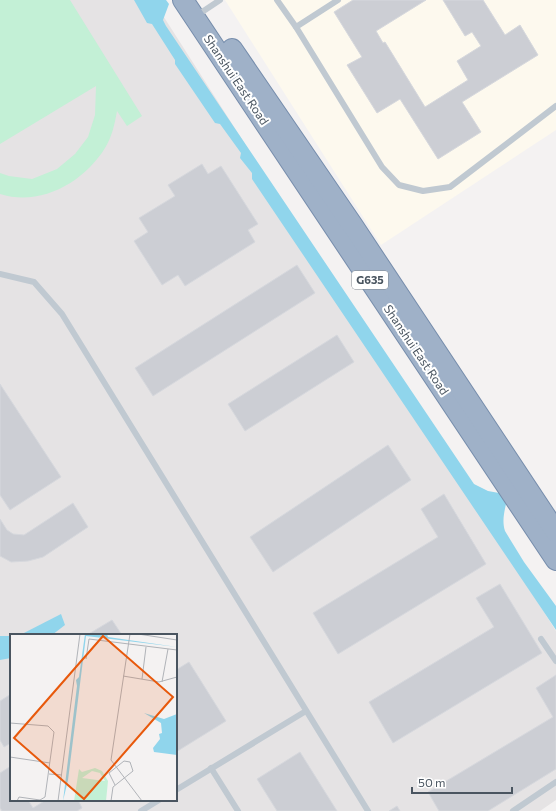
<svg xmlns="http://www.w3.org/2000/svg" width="556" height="811" font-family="Commissioner,sans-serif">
  <rect width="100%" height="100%" fill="#f4f2f2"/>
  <!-- commercial -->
  <path fill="#fdf9ee" d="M225 0H556V130L381 245Z"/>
  <!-- education -->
  <path fill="#e5e3e4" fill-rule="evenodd" d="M0 0H153L556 631V800L540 811H0ZM11 635H176V800H11Z"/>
  <!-- green -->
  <path fill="#c3f0d6" d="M0 0H70L142 116 127 126 117 111C115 123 112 137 105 148 84 182 41 207 0 194V173L9 176 32 179 57 169 75 154 88 137 95 115 96 86 0 144Z"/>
  <!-- water -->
  <g fill="#90d5ec">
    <path d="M134 0H166L169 4 163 20 166 26 474 484 488 491 499 493 506 504C504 513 502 522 505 531L524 562 556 606V630L252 179V173L240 158 241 153 220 124 215 123 175 64V60L152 24 147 23Z"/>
    <path d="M61 614 65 625 52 635H20Z"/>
    <path d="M0 636H11V658L0 660Z"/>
  </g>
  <!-- building -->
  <g fill="#ccced4" stroke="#d6d8dd">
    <path d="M353 0H426L376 31 383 43 385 42 425 107 468 80 457 61 481 46 472 32 465 36 443 0H483L505 35 520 25 538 55 462 102 481 132 438 159 400 99 377 113 347 65 362 57 334 12Z"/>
    <path d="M202 164 208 174 221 166 258 224 248 230 255 242 185 286 178 275 162 285 134 241 148 232 139 218 175 196 168 185Z"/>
    <path d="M297 265 315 293 153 396 135 368Z"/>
    <path d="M337 335 354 362 245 431 228 404Z"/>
    <path d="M0 384 61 477 10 510 0 495Z"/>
    <path d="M388 445 411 480 273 572 250 537Z"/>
    <path d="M444 494 486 564 338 654 313 613 438 537 421 509Z"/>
    <path d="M73 503 88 527 43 557 28 561 11 562 0 556V519L7 530 13 534 24 535Z"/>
    <path d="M500 584 542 653 393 743 369 702 494 627 476 598Z"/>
    <path d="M112 620 122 635H87Z"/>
    <path d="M189 662 226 721 176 752V670Z"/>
    <path d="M556 675V769L488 811H439L428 792 553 717 536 688Z"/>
    <path d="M11 694V743L4 747 0 740V701Z"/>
    <path d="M300 752 337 811H277L257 779Z"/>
    <path d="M11 766V800H28L33 808 46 800H78L82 808 77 811H2L0 808V773Z"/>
    <path d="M397 806 400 811H389Z"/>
  </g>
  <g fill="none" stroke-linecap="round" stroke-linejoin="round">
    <defs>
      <g id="trunk">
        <path d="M183 0 556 560"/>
        <path d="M232 49 353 226 556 532"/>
      </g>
    </defs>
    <!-- trunk casing -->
    <use href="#trunk" stroke="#768dac" stroke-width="22"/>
    <!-- service -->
    <g stroke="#c0c9d1" stroke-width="6">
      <path d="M277 0 296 27 382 167 399 185 423 191 450 187 556 106"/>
      <path d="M196 16 220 0"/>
      <path d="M296 27 338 0"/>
      <path d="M0 274 34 282 62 314 368 811"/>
      <path d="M541 639 556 661"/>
      <path d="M211 768 238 811"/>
      <path d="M176 790 306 711"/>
      <path d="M141 811 159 800"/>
      <path d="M513 811 556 782"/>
    </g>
    <!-- trunk -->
    <use href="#trunk" stroke="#9fb1c8" stroke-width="20"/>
  </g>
  <g text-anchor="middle" stroke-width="4" stroke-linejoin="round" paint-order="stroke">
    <!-- shield labels -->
    <rect fill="#fff" stroke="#808890" stroke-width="1" x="352" y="271" width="36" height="18" rx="3"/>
    <g font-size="11" font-weight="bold" fill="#4a5560">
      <text x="370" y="284">G635</text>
    </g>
    <!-- street labels -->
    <g font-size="12" fill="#4a5560" stroke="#fff">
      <text transform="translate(236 80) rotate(56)" y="4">Shanshui East Road</text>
      <text transform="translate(416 350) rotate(56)" y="4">Shanshui East Road</text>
    </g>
  </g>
  <!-- overview -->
  <g transform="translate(10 634)">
    <rect width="167" height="167" fill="#f4f2f2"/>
    <path d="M85 134 92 137 98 147 96 167H64L69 135 72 138ZM82 137 90 139 95 147 72 144Z" fill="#c3f0d6" fill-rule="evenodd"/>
    <path d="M75 0H97L98 3 167 13 76 2 58 146 53 167 67 52 66 46 69 43ZM134 79 154 85 167 80V121L144 118 143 114 150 105 149 100 152 99 151 89Z" fill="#90d5ec"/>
    <path fill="none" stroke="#b0b3b8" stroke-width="1" d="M120 0 101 126 132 167M128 0 167 6M76 25 79 5 167 16M113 42 149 48 167 43M132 45 136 13M152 48 158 15M0 89 38 92 44 98 35 163 30 166 9 163 7 167M0 123 40 129M39 140 52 141M48 167 70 0M101 167 103 153 123 137 120 128 114 127 99 139 105 151"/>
    <path fill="#e8590c" fill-opacity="0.15" stroke="#e8590c" stroke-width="2" d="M93 2 163 63 74 165 4 104Z"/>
    <rect width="167" height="167" fill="none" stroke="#4a5560" stroke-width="2"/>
  </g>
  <!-- scale -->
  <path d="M412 787v6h100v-6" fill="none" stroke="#4a5560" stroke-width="2"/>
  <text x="418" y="787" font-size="12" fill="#4a5560" stroke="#ffffff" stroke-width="3" paint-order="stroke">50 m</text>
</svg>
